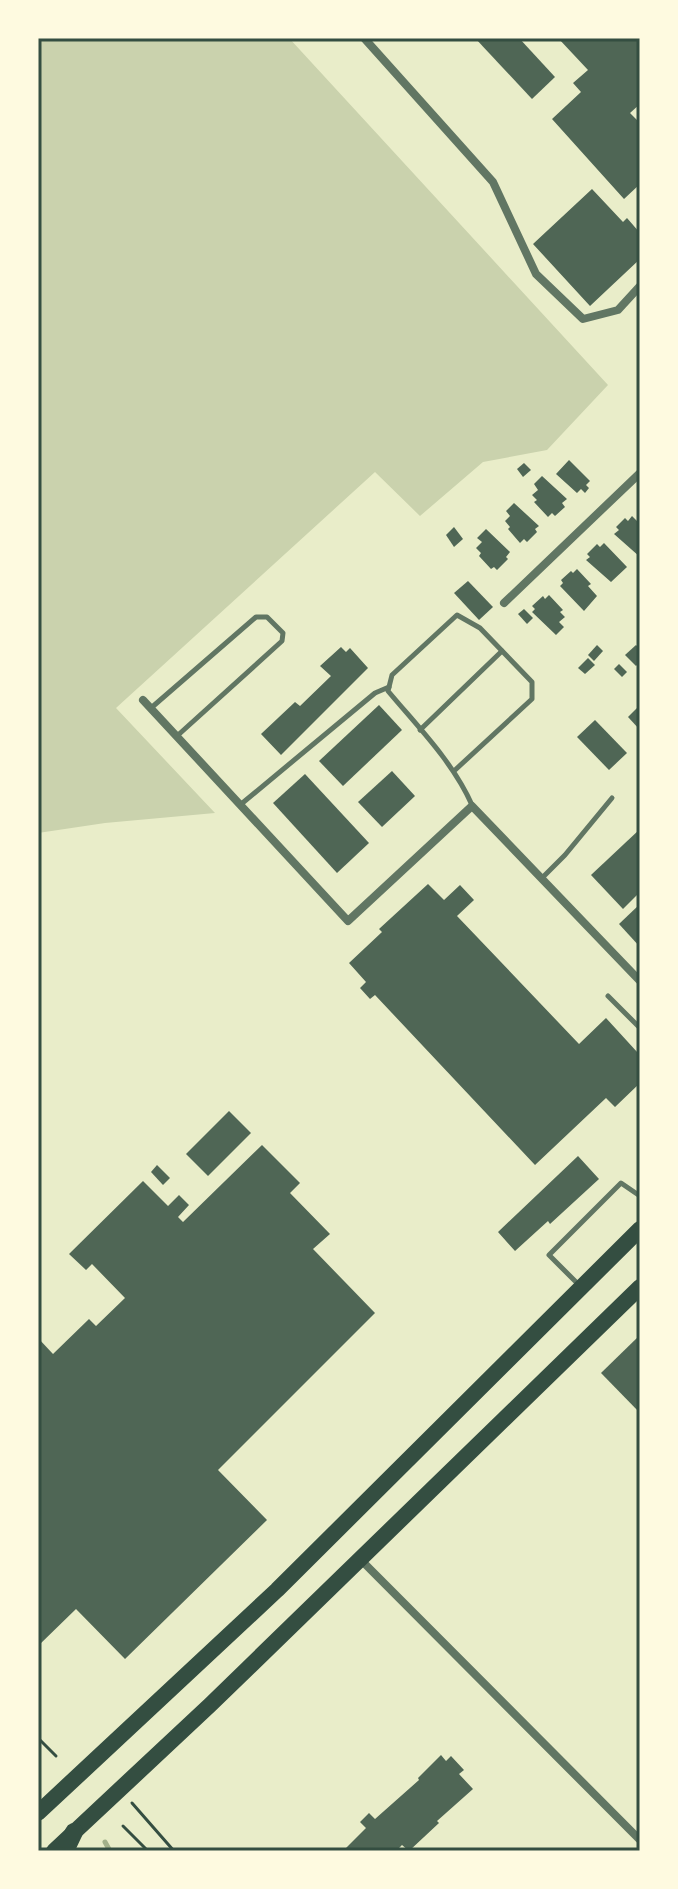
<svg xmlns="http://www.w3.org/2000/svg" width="678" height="1889" font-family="'Public Sans',sans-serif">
  <rect width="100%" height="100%" fill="#e9edc9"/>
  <!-- green -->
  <path fill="#cad2ad" d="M38 38H289L608 385 547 450 483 462 420 516 375 472 116 708 215 813 105 823 38 833Z"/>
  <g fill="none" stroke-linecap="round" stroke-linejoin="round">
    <!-- stream -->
    <path stroke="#a3b18a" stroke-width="5" d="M105 1842 110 1851"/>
  </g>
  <!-- building -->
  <g fill="#4f6655">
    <path d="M475 38H519L555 77 532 99Z"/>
    <path d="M558 38H640V104L630 113 640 123V184L624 199 552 119 581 92 573 83 588 70Z"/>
    <path d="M592 189 623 222 627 218 640 233V259L590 306 533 244Z"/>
    <path d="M569 460 590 481 586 485 589 488 585 493 581 489 577 493 556 474Z"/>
    <path d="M524 463 531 470 523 477 517 469Z"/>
    <path d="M542 476 567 499 562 503 565 507 555 516 552 513 548 517 534 502 537 500 532 495 538 490 534 484Z"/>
    <path d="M514 503 539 526 535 529 537 532 527 542 524 539 520 543 508 529 510 527 505 521 510 516 506 511Z"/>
    <path d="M632 516 640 524V557L614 534 619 530 616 527 625 518 628 521Z"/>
    <path d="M454 527 463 539 454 547 446 535Z"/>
    <path d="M486 529 510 552 506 557 508 559 497 570 494 567 491 569 479 556 481 553 476 548 482 542 477 538Z"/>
    <path d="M604 543 627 567 611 582 586 560 590 557 587 554 597 544 600 547Z"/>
    <path d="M577 569 591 584 588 586 597 596 584 611 560 586 563 583 561 580 571 571 573 573Z"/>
    <path d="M468 581 493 607 479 620 454 593Z"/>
    <path d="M549 595 563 610 560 612 565 617 559 622 564 627 556 635 532 612 535 609 532 606 543 596 545 599Z"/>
    <path d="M524 609 533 618 527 624 518 614Z"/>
    <path d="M597 645 603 651 594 661 588 655Z"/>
    <path d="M636 645 640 649V662L636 666 625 655Z"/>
    <path d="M341 647 346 652 350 648 368 668 281 755 261 734 295 702 300 706 331 676 320 666Z"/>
    <path d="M588 658 595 665 585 674 578 668Z"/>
    <path d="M619 664 627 672 622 677 614 669Z"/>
    <path d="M379 705 402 730 343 786 319 761Z"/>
    <path d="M640 705V730L628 717Z"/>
    <path d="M595 720 627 753 609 770 577 737Z"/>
    <path d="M392 771 415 796 382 827 358 802Z"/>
    <path d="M305 774 369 843 337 873 273 803Z"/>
    <path d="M640 829V892L623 909 591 875Z"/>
    <path d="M428 884 444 900 460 885 474 900 457 916 579 1044 606 1018 638 1053 640 1052V1083L615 1107 606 1098 535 1165 375 995 370 999 360 988 366 982 349 963 382 932 379 929Z"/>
    <path d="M640 904V947L619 924Z"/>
    <path d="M229 1111 251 1133 208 1176 186 1154Z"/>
    <path d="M262 1145 300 1183 290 1193 330 1234 313 1249 375 1313 218 1470 267 1520 125 1659 76 1609 38 1646V1338L53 1354 89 1319 96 1326 125 1298 92 1264 86 1270 69 1254 143 1181 168 1206 179 1195 189 1205 178 1217 183 1222Z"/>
    <path d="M578 1156 599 1179 550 1224 548 1221 515 1251 498 1232Z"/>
    <path d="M157 1165 170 1178 163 1185 151 1172Z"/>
    <path d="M640 1335V1413L601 1373Z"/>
    <path d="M441 1755 446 1761 451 1756 464 1770 459 1774 473 1789 437 1821 439 1823 409 1851 402 1845 396 1851H343L366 1828 360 1822 369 1813 375 1819 419 1780 418 1778Z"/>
  </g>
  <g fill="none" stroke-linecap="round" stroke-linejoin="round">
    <!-- path -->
    <g stroke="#344e41" stroke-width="3">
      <path d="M38 1738 56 1756"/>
      <path d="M132 1803 174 1851"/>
      <path d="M123 1826 148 1851"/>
    </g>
    <!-- service -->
    <g stroke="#617663" stroke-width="5">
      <path d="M151 708 256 617H267L283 633 282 641 177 736"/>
      <path d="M420 730 502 651"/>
      <path d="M454 771 532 699V682L480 628 457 615 392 675 388 691C418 727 453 762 472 805"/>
      <path d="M240 805 375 693 389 687"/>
      <path d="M542 878 565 855 612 798"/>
      <path d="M608 996 640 1028"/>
      <path d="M579 1285 549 1255 621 1183 640 1196"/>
    </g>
    <!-- minor -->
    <g stroke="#617663" stroke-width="8">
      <path d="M364 38 493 182 536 274 583 319 618 310 640 286"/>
      <path d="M504 603 640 473"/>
      <path d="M143 700 348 921 472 806 640 981"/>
      <path d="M361 1560 640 1840"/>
    </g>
    <!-- primary -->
    <g stroke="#344e41" stroke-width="16">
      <path d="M38 1813 277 1590 640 1229"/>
      <path d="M54 1851 210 1705 640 1287"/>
    </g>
    <!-- motorway -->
    <path stroke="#344e41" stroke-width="18" d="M65 1851 74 1832"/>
  </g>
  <!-- border -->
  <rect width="678" height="1889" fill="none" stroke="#fefae0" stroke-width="80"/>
  <rect x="40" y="40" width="598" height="1809" fill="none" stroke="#344e41" stroke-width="3"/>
</svg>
